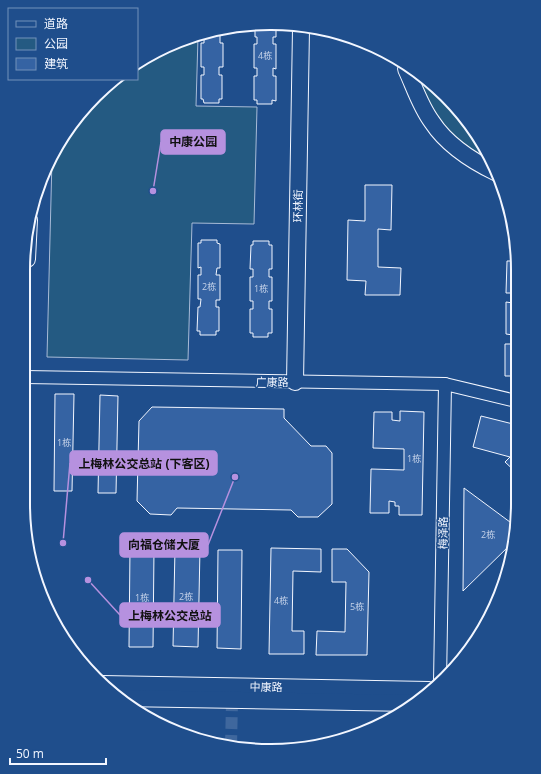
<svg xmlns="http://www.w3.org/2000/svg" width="541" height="774" font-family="'Open Sans','Noto Sans SC',sans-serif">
  <rect width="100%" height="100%" fill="#1f4e8c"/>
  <!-- green -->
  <g fill="#245a82" stroke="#a8bbd7">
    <path d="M198 37 196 106 257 107 254 224 192 223 188 360 47 357 52 159 56 147 96 95 120 79H137V68L176 42Z"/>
    <path d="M406 69 446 96 492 161 497 173 441 134Z"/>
  </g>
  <!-- building -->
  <g fill="#3563a3" stroke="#f2f6ff">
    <path d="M271 23 276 24V37H273V44H276V69L273 68V76H276V101L272 100V104H257V100H254V76H257V68H254V44H257V37H255V26Z"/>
    <path d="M223 32V35H220V43H223V67H219V75H222V99H219V103H204L203 99H201V75H204V67H201V43H204V36Z"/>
    <path d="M365 185H392L391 230 378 229V267L401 268 400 295H365L366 281 347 280 348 220 365 221Z"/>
    <path d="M201 240H217V243L220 244V268H217L216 275H220V300H216V307H219V331H216V335H200V331H197L198 307H200L201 299H198V275H201V267L198 268V243H201Z"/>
    <path d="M253 241H269V245H272V269H269V277H272V301H269V309H272V333H268V337H253V333H250V309H253V301H250V277H253V269H250L251 245H253Z"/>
    <path d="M507 261H514L515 295 514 293H506Z"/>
    <path d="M514 301H515V336H513V335L506 334V302L513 303Z"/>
    <path d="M513 342H515L516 378 512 377V376H505V344H513Z"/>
    <path d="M55 394H74L72 491H54Z"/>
    <path d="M100 395 118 396 116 493H98Z"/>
    <path d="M152 407 284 409V418L311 446H326L332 453V504L318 517H298L291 510 177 508 171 515 150 514 137 501 139 421Z"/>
    <path d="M400 411 424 412 422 515H399V506H395V502L389 501V513H370L371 469 404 470V449L373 448 374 412H392V420L400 421Z"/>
    <path d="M481 416 517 425 518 474 505 462 510 457 473 447Z"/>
    <path d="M464 488 514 525 510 545 463 591Z"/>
    <path d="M130 548 154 549 153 647H129Z"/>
    <path d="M175 548H200L198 647 173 646Z"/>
    <path d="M271 548 321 549V572L293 571 292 631H304V654H269Z"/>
    <path d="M332 549H347L369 572 367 655H316L317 631 345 632 346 582H332Z"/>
    <path d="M218 550H242L241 649 217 648Z"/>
  </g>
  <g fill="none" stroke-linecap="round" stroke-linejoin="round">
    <!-- street-tunnel -->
    <path stroke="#3f679d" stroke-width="12" stroke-dasharray="12 6" stroke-linecap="butt" d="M231 747 232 701"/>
    <defs>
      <g id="street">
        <path d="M25 377 445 384 516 401"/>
        <path d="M440 682 445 384"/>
      </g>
      <g id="secondary">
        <path d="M406 69C414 86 420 106 432 122 447 145 472 161 497 173"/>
        <path d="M27 259 29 220"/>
        <path d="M295 382 301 29"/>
        <path d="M102 684 429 690"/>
        <path d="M121 698 411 703"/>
      </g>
    </defs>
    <!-- street casing -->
    <use href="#street" stroke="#f2f6ff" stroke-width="14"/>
    <!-- secondary casing -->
    <use href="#secondary" stroke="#f2f6ff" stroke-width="18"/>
    <!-- street -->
    <use href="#street" stroke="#1f4e8c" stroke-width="12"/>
    <!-- secondary -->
    <use href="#secondary" stroke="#1f4e8c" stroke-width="16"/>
  </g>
  <g text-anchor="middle" stroke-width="3" stroke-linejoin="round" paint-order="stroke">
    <!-- number labels -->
    <g font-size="9" fill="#c3d1e8">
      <text x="265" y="59">4栋</text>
      <text x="209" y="290">2栋</text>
      <text x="261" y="292">1栋</text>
      <text x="64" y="446">1栋</text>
      <text x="414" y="462">1栋</text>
      <text x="488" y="538">2栋</text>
      <text x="186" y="600">2栋</text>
      <text x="142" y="601">1栋</text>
      <text x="281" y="604">4栋</text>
      <text x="357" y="610">5栋</text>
    </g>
    <!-- street labels -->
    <g font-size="11" fill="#f2f6ff" stroke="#1f4e8c">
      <text transform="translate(298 206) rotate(-89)" y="4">环林街</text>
      <text transform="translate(272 382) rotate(1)" y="4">广康路</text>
      <text transform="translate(443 533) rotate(-89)" y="4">梅泽路</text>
      <text transform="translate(266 687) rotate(1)" y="4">中康路</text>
    </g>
  </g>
  <!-- crop -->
  <path d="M0 0H541V774H0ZM270 30H271A240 240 0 0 1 511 270V504A240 240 0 0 1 271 744H270A240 240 0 0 1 30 504V270A240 240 0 0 1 270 30Z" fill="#1f4e8c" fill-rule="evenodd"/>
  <path fill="none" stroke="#f2f6ff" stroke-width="2" d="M270 30H271A240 240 0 0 1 511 270V504A240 240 0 0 1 271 744H270A240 240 0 0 1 30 504V270A240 240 0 0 1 270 30Z"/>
  <!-- callouts -->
  <path fill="none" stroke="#b691df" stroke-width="1.5" d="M153 191L161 142M63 543L70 463M235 477L208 545M88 580L120 615"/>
  <g fill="#b691df" stroke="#1f4e8c" stroke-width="1.5">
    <circle cx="153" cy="191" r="4"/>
    <circle cx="63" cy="543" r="4"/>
    <circle cx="235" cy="477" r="4"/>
    <circle cx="88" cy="580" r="4"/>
  </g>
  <g fill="#b691df" stroke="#b691df" stroke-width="1.5">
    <rect x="161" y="130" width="64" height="24" rx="4"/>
    <rect x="70" y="451" width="147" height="24" rx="4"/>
    <rect x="120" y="533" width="88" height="24" rx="4"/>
    <rect x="120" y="603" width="100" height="24" rx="4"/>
  </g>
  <g font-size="12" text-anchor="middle" font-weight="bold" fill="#111">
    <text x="193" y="146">中康公园</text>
    <text x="144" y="468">上梅林公交总站 (下客区)</text>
    <text x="164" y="549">向福仓储大厦</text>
    <text x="170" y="620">上梅林公交总站</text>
  </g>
  <!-- legend -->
  <rect x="8" y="8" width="130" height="72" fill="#1f4e8c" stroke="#7391ba"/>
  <rect x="16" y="21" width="20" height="6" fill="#1f4e8c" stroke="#7391ba"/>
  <text x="44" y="28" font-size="12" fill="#f2f6ff">道路</text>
  <rect x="16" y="38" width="20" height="12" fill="#245a82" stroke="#7391ba"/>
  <text x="44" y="48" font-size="12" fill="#f2f6ff">公园</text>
  <rect x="16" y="58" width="20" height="12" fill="#3563a3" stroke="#7391ba"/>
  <text x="44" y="68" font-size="12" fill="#f2f6ff">建筑</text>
  <!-- scale -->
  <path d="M10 758v6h96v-6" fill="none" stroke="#f2f6ff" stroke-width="2"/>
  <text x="16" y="758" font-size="12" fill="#f2f6ff" stroke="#1f4e8c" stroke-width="3" paint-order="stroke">50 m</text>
</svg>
